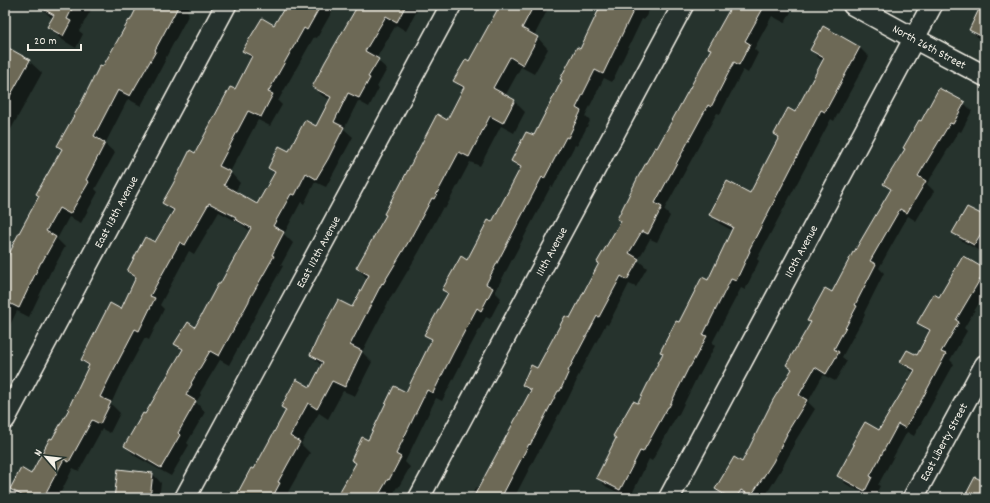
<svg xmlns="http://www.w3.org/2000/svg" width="990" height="503" font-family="Dekko,sans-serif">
  <rect width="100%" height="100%" fill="#26332d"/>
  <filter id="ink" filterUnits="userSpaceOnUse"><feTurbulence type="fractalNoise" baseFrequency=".025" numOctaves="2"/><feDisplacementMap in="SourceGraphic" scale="8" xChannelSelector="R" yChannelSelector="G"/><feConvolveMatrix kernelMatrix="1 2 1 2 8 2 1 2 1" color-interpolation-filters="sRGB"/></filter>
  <g filter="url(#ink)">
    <!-- shadow -->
    <g fill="#0007">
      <path d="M39 5H92L89 9 91 10 79 31 83 34 76 48 61 39 48 27 53 19 39 6Z"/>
      <path d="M139 5H191L187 11 189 14 164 61H165L141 106 128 99 105 144 115 153 95 189 98 192 81 223 69 217 57 239 65 247 52 271H51L29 317 17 311 5 335V265L40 197 37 194 62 150 59 146Z"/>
      <path d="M287 5H331L334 8 317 38 314 37 278 101 282 105 270 126 258 120 230 172 240 183 235 192 258 205 275 174 269 168 289 152 316 127 331 100 323 96 313 87 360 5H420L406 31 396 25 376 59 387 69 377 87 379 88 369 107 358 101 344 129 353 137 326 187 315 182 304 204 301 202 284 234 293 243 281 265 283 266 258 310V311L229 365 220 360 200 393 201 395 196 402 205 412 187 443 189 445 171 476 135 456 125 446 145 416 183 351 175 344 195 328 220 286 250 231 246 228 241 224 219 212 194 254 189 251 160 305 164 309 149 340 145 338 120 384 111 404 120 413 110 433 102 429 79 471 73 468 58 498H9L13 491 11 489 31 475 52 441 70 409 89 367 82 360 121 310 136 279 128 271 155 244 173 212 164 203 196 155 235 91 251 59 244 51 275 26Z"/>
      <path d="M509 5H550L534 36 538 38 548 49 534 74 521 67 505 96 514 101 525 112 514 133 501 126 480 166 470 162 445 209 443 207 419 252 394 294 393 293 362 352 372 362 355 396 343 391 328 419 319 413 301 444 310 453 288 492 290 494 288 498H236L254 471 287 411 282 407 311 388 321 365 311 355 352 308 367 278 357 268 448 121 463 90 455 81 470 62Z"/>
      <path d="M604 5H652L644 20 642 19 612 82 604 78 585 116 590 121 577 146 575 145 553 187 551 186 495 292 501 298 490 319 486 317 462 362 442 401 436 398 405 462 410 467 398 488 397 487 391 498H338L356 464 352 460 369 441 406 393 432 341 426 335 448 294 444 289 468 261 493 223 521 170 512 161 534 137Z"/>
      <path d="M731 5H784L791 12 785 23 772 16 754 49 758 53 748 73 743 70 720 114 717 113 664 210 670 216 657 242 650 239 638 260 647 268 636 287 629 284 608 325 606 324 576 380H577L568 399H567L538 453V452L514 498H470L476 487 479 489 530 392 523 385 538 370 570 320 622 222 657 149 712 50 709 48 731 8 730 7Z"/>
      <path d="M982 5H985V43L982 42 970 29Z"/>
      <path d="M823 28 860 48 869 57 834 121 831 119 757 259 759 261 745 290 741 288 712 343 715 346 699 376 698 375 678 416 677 415 652 461 649 459 630 498H629L607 487 597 478 638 405 679 324 708 282 733 231 720 224 710 215 751 194 779 138 775 134 795 113 824 61 820 59 811 50Z"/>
      <path d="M5 47 29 61 42 73 5 140Z"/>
      <path d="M964 103 972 111 961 132 959 131 927 184 934 191 916 221 908 216 879 268 884 273 864 313 865 315 842 357 847 361 835 381 823 375 808 402 815 409 794 443 795 444 781 470 764 498H720L722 494 716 489 742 463 793 370 787 365 812 323 809 320 832 293 891 190 885 184 922 122Z"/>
      <path d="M985 218V250L983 253 962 241 953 233Z"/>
      <path d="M985 270V293L964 328 967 331 950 360 954 364 914 436 907 432 878 485 880 486 874 498H872L846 484 838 476 880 431 914 372 910 370 902 362 918 357 930 333 919 323 939 298Z"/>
      <path d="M5 349 9 353 5 361Z"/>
      <path d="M985 470V498H965L979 480Z"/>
      <path d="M153 474 161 483 159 498H115Z"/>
    </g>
    <!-- building -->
    <g fill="#6d6956" stroke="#f4f1e8">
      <path d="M36 5H74L67 19 71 21 63 36 47 27 54 15Z"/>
      <path d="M138 5H179L155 50 156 51 130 96 118 90 94 136 105 143 86 180 89 182 70 214 59 208 46 231 56 237 42 262H41L19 308 5 301V262L13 246H12L39 196 36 194 62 149 57 146 81 103 100 65 103 66 129 20 130 21Z"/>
      <path d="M286 5H321L307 30 304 28 268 92 273 94 261 117 248 111 219 166 231 172 224 185 257 204 275 172 268 168 279 146 289 151 305 120 316 126 331 97 312 87 325 62 358 5H406L397 22 386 16 365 51 379 59 368 77 370 78 359 98 348 93 334 122 344 127 328 159 316 179 306 173 295 195 291 194 273 226 284 232 272 255 274 256 249 300V301L219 356 210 351 191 383 192 384 186 395 196 401 178 433 180 435 161 468 124 446 143 413 145 414 183 349 174 344 188 322 195 327 218 284H220L251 228 235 219 236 217 209 203 185 245 180 242 150 296 155 298 139 331 135 329 111 375 100 397 111 402 100 424 92 420 69 462 64 459 43 498H27L10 489 21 468 31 474 50 438 52 439 69 409H68L89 365 81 360 110 303 121 309 136 277 127 271 145 237 155 242 174 210 162 203 173 184 190 150 195 153 230 87 235 89 252 56 242 51 262 18 274 25Z"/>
      <path d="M500 5H534L522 28 538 37 523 65 510 57 493 88 515 100 503 123 490 116 469 157 459 152 434 199 432 198 409 241 383 284 382 283 350 345 362 351 345 387 332 381 317 409 308 403 290 436 300 442 278 482 280 483 272 498H235L251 468 254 469 286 410 281 407 296 379 310 387 323 362 310 355 321 331 338 300 352 307 369 275 356 268 386 215 384 214 396 191H397L437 114 447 120 464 87 453 81 466 59 469 61Z"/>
      <path d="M601 5H636L603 74 595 70 576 108 581 111 568 138 566 137 544 179 542 177 486 284 493 288 481 311 477 308 453 353 433 393 427 390 396 454 401 457 389 480 388 479 377 498H349L339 493 356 463 351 460 362 437 368 440 394 386 406 392 432 339 424 335 448 293 442 290 461 256 467 260 488 220 492 222 521 167 511 161 526 132 534 135 562 80 560 79 577 47 580 49Z"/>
      <path d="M732 5H765L745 41 750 44 739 65 734 62 711 107 708 105 655 203 662 207 648 234 642 231 629 253 639 259 627 280 621 276 599 317 597 316 568 371H569L560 391H558L530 445 529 444 501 498H473L531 390 522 385 531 365 537 368 565 316 570 318 599 263 597 262 621 221 617 219 638 177 655 147 657 148 711 49 708 48Z"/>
      <path d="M981 5H985V38L969 30Z"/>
      <path d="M823 26 860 47 825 112 821 110 749 250 750 251 736 281 731 279 703 335 707 336 690 367H689L669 407H668L643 452 640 451 620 490 596 478 616 438 613 436 633 401 638 403 663 353 660 352 676 321 679 322 702 277 708 280 733 227 709 215 727 181 750 193 779 137 774 134 788 108 795 112 824 58 810 50Z"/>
      <path d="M5 46 30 60 5 105Z"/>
      <path d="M939 88 965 102 953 124 950 123 918 176 926 181 907 213 900 209 870 261 876 264 855 305 857 306 834 349 839 352 826 374 815 367 799 395 807 400 786 434H787L773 462 751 496 741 490 736 498H730L715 489 734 457 742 462 773 400 792 369 786 365 811 322 807 321 825 288 832 292 853 252H854L891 189 883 184 905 149 903 148 919 120 921 121Z"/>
      <path d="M967 207 985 216V227L974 245 952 233Z"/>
      <path d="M963 256 985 269V271L956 320 959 322 941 352 946 354 921 401 905 428 898 424 870 476 872 477 865 491 837 476 854 445 852 444 865 422 879 430 915 370 900 362 907 350 917 355 930 330 917 323 934 294 939 297Z"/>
      <path d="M118 469 153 473 150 498H114Z"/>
      <path d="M975 477 985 482V498H964Z"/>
    </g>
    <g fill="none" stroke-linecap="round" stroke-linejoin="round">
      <defs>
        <g id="minor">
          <path id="s1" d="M853 5 915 39 985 76"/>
          <path id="s2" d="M5 419 226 5"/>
          <path id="s3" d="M185 498 451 5"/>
          <path id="s4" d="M419 498 683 5"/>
          <path id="s5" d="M669 498 932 5"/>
          <path id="s6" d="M913 498 985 365"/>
        </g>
      </defs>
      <!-- minor casing -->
      <use href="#minor" stroke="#f4f1e8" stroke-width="23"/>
      <!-- path -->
      <path stroke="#f4f1e8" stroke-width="2.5" stroke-dasharray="1 3" stroke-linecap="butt" d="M830 5 836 8"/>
      <!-- minor -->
      <use href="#minor" stroke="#26332d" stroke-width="20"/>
    </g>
  </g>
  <g text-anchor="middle" stroke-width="3.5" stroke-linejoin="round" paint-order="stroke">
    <!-- street labels -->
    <g font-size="12" fill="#f4f1e8" stroke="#26332d">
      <text dy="4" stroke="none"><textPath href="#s1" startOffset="87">North 26th Street</textPath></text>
      <text dy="4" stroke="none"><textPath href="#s2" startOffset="235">East 113th Avenue</textPath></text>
      <text dy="4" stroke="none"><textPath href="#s3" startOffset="280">East 112th Avenue</textPath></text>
      <text dy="4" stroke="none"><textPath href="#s4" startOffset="280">111th Avenue</textPath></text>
      <text dy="4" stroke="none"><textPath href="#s5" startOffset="280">110th Avenue</textPath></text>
      <text dy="4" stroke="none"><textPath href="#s6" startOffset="64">East Liberty Street</textPath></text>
    </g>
  </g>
  <!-- margin -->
  <rect width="990" height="503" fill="none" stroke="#26332d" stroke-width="20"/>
  <rect x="10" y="10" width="970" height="483" fill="none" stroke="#f4f1e8" stroke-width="1.5" filter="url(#ink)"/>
  <!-- north arrow -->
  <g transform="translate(46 457) rotate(298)" stroke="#26332d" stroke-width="3" paint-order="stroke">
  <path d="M0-3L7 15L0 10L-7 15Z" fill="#f4f1e8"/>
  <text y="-6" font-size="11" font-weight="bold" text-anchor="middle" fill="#f4f1e8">N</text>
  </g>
  <!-- scale -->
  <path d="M28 44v6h53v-6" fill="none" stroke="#f4f1e8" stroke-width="2"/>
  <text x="34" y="44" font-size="12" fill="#f4f1e8" stroke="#26332d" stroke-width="3" paint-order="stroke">20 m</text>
</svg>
